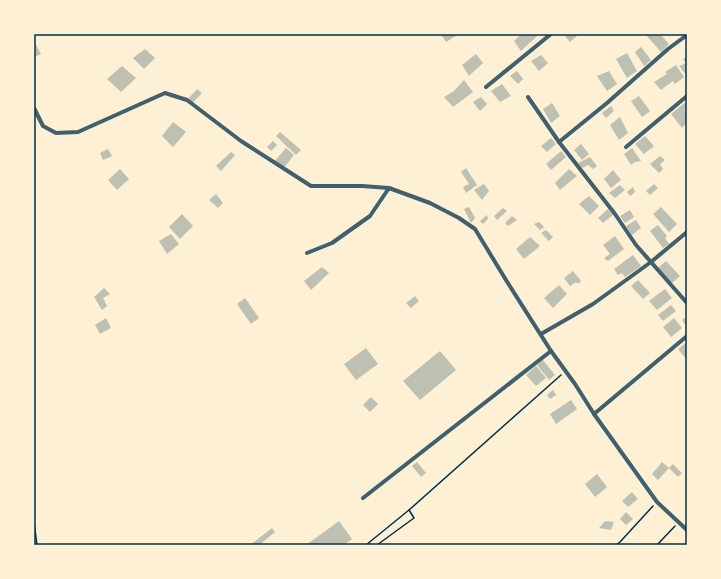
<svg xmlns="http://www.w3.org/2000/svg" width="721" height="579" font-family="'Varela Round',sans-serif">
  <rect width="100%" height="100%" fill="#fdf0d5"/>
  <!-- building -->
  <g fill="#bec0b2">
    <path d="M441 34H459L446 42Z"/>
    <path d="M521 34H535L537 36 521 51 514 41Z"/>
    <path d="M563 34H579L570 42Z"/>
    <path d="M645 34H660L669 44 661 52Z"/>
    <path d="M34 41 41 54 34 57Z"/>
    <path d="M641 47 651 60 644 66 635 52Z"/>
    <path d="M145 49 155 58 144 69 133 58Z"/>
    <path d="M627 53 637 71 627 78 616 59Z"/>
    <path d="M476 54 483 63 469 76 462 65Z"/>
    <path d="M541 55 548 63 539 71 531 61Z"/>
    <path d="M687 57V76L679 66 686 63 683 59Z"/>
    <path d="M676 65 684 77 675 84 673 81 661 90 654 82 667 74 665 72Z"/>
    <path d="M122 66 136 78 121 92 107 79Z"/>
    <path d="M517 71 523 79 518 84 510 76Z"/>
    <path d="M609 71 617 84 607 91 597 76Z"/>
    <path d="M464 80 473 92 453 107 444 97 454 91Z"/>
    <path d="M502 84 511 96 500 102 491 91Z"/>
    <path d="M197 89 202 93 192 104 188 99Z"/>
    <path d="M639 96 650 111 642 117 631 101Z"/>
    <path d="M481 97 487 104 480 111 473 102Z"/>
    <path d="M687 101V123L682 128 671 114Z"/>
    <path d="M552 103 560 116 551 123 543 109Z"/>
    <path d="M611 106 614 111 606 118 602 113Z"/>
    <path d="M620 117 628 133 619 140 610 125Z"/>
    <path d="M173 122 186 132 173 147 162 136Z"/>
    <path d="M280 132 301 150 296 155 276 136Z"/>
    <path d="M645 136 654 146 644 154 635 144Z"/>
    <path d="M551 138 556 144 547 152 541 146Z"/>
    <path d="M273 141 277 145 271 151 267 147Z"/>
    <path d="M581 144 589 154 582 160 574 150Z"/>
    <path d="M286 148 294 155 283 169 274 162Z"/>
    <path d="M632 148 641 161 635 162 631 165 624 154Z"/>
    <path d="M108 149 112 156 103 160 100 153Z"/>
    <path d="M561 151 566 157 551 170 546 164Z"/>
    <path d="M231 152 235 155 221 171 216 166Z"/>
    <path d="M660 156 665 160 660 164 663 169 659 173 650 164Z"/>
    <path d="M590 157 597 166 593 169 588 165 582 168 578 163Z"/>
    <path d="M466 168 477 185 466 193 463 187 469 184 461 172Z"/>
    <path d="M120 169 129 179 117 190 108 180Z"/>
    <path d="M569 169 577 176 560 190 555 183Z"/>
    <path d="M613 170 621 180 611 188 604 179Z"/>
    <path d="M484 184 489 191 482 200 474 190Z"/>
    <path d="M654 184 658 188 650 195 646 191Z"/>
    <path d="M620 185 625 190 615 198 609 193Z"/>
    <path d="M633 187 635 192 630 196 627 192Z"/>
    <path d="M216 194 223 203 218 208 209 200Z"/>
    <path d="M589 196 599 206 590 215 579 204Z"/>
    <path d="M469 207 475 218 471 223 464 209Z"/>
    <path d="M661 207 677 224 669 232 653 214Z"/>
    <path d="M503 208 507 211 497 220 494 216Z"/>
    <path d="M608 209 613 215 603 223 598 218Z"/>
    <path d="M630 210 634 217 625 223 620 216Z"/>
    <path d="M182 214 193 226 180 239 169 227Z"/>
    <path d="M487 215 488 219 483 224 480 221Z"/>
    <path d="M512 216 517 220 508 226 505 223Z"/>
    <path d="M636 220 641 228 632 235 626 226Z"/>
    <path d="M539 222 544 227 540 230 534 224Z"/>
    <path d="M658 225 667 236 665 238 669 244 663 248 650 231Z"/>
    <path d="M546 230 553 237 549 241 541 233Z"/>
    <path d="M171 234 179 244 167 254 159 241Z"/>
    <path d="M615 236 624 249 608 261 604 258 610 254 603 245Z"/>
    <path d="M530 237 540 246 524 259 516 249Z"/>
    <path d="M633 255 641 266 625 277 622 273 618 275 614 269Z"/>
    <path d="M666 261 680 276 671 284 657 269Z"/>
    <path d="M322 267 329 273 311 290 304 281Z"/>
    <path d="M573 271 581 281 578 284 576 282 570 286 564 278Z"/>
    <path d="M638 280 650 293 643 299 631 286Z"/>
    <path d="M559 285 567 294 553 308 544 298Z"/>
    <path d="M104 288 110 294 103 298 107 306 102 310 94 297Z"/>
    <path d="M665 289 672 298 657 310 649 301Z"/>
    <path d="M415 296 419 301 411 308 406 303Z"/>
    <path d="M245 298 259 318 251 324 237 304Z"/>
    <path d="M671 305 676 311 663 321 658 315Z"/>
    <path d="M687 316V327L682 320Z"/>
    <path d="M106 318 111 328 100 334 95 325Z"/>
    <path d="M674 318 682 328 671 337 663 327Z"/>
    <path d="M687 342V360L678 349Z"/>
    <path d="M366 348 378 364 356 380 344 364Z"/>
    <path d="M440 351 456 370 420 400 403 381Z"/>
    <path d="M543 360 555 375 549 380 537 365Z"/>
    <path d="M536 366 546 378 536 386 526 375Z"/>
    <path d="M553 390 556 395 550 399 547 395Z"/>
    <path d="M371 397 378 404 370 412 363 405Z"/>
    <path d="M571 400 577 409 556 424 550 414Z"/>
    <path d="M417 462 426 473 421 477 412 466Z"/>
    <path d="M662 462 669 468 673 464 682 473 678 477 669 468 658 480 652 474Z"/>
    <path d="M597 474 607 487 595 497 585 484Z"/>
    <path d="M632 492 638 499 628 507 622 501Z"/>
    <path d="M626 512 633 519 626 525 620 519Z"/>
    <path d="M339 521 352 539 344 545H306Z"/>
    <path d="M605 521 614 522 611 530 599 528Z"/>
    <path d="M272 528 275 532 259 545H250Z"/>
  </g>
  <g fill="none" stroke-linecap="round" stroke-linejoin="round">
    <!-- path -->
    <g stroke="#003049" stroke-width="1.5">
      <path d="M34 522 37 545"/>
      <path d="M366 545 409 510 561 375"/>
      <path d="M377 545 414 518 409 510"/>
      <path d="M616 545 620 542 653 506"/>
      <path d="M657 545 675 526"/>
    </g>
    <!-- minor -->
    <g stroke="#3f606c" stroke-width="4">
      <path d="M486 87 551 34"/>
      <path d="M528 97 559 142 615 214 636 245 687 303"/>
      <path d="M34 108 43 126 56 133 78 132 165 93 187 100 241 141 311 186H362L389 188 430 203 459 218 475 229 506 280 551 351 575 384 594 414 657 502 687 530"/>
      <path d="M559 142 607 103 668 49 687 35"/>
      <path d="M626 147 687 96"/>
      <path d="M307 253 332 243 370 216 389 188"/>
      <path d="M541 334 593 304 651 262 687 232"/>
      <path d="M594 414 687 336"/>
      <path d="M363 498 551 351"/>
    </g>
  </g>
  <!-- border -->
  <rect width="721" height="579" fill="none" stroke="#fdf0d5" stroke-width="70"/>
  <rect x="35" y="35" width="651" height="509" fill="none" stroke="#003049" stroke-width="1.5"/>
</svg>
